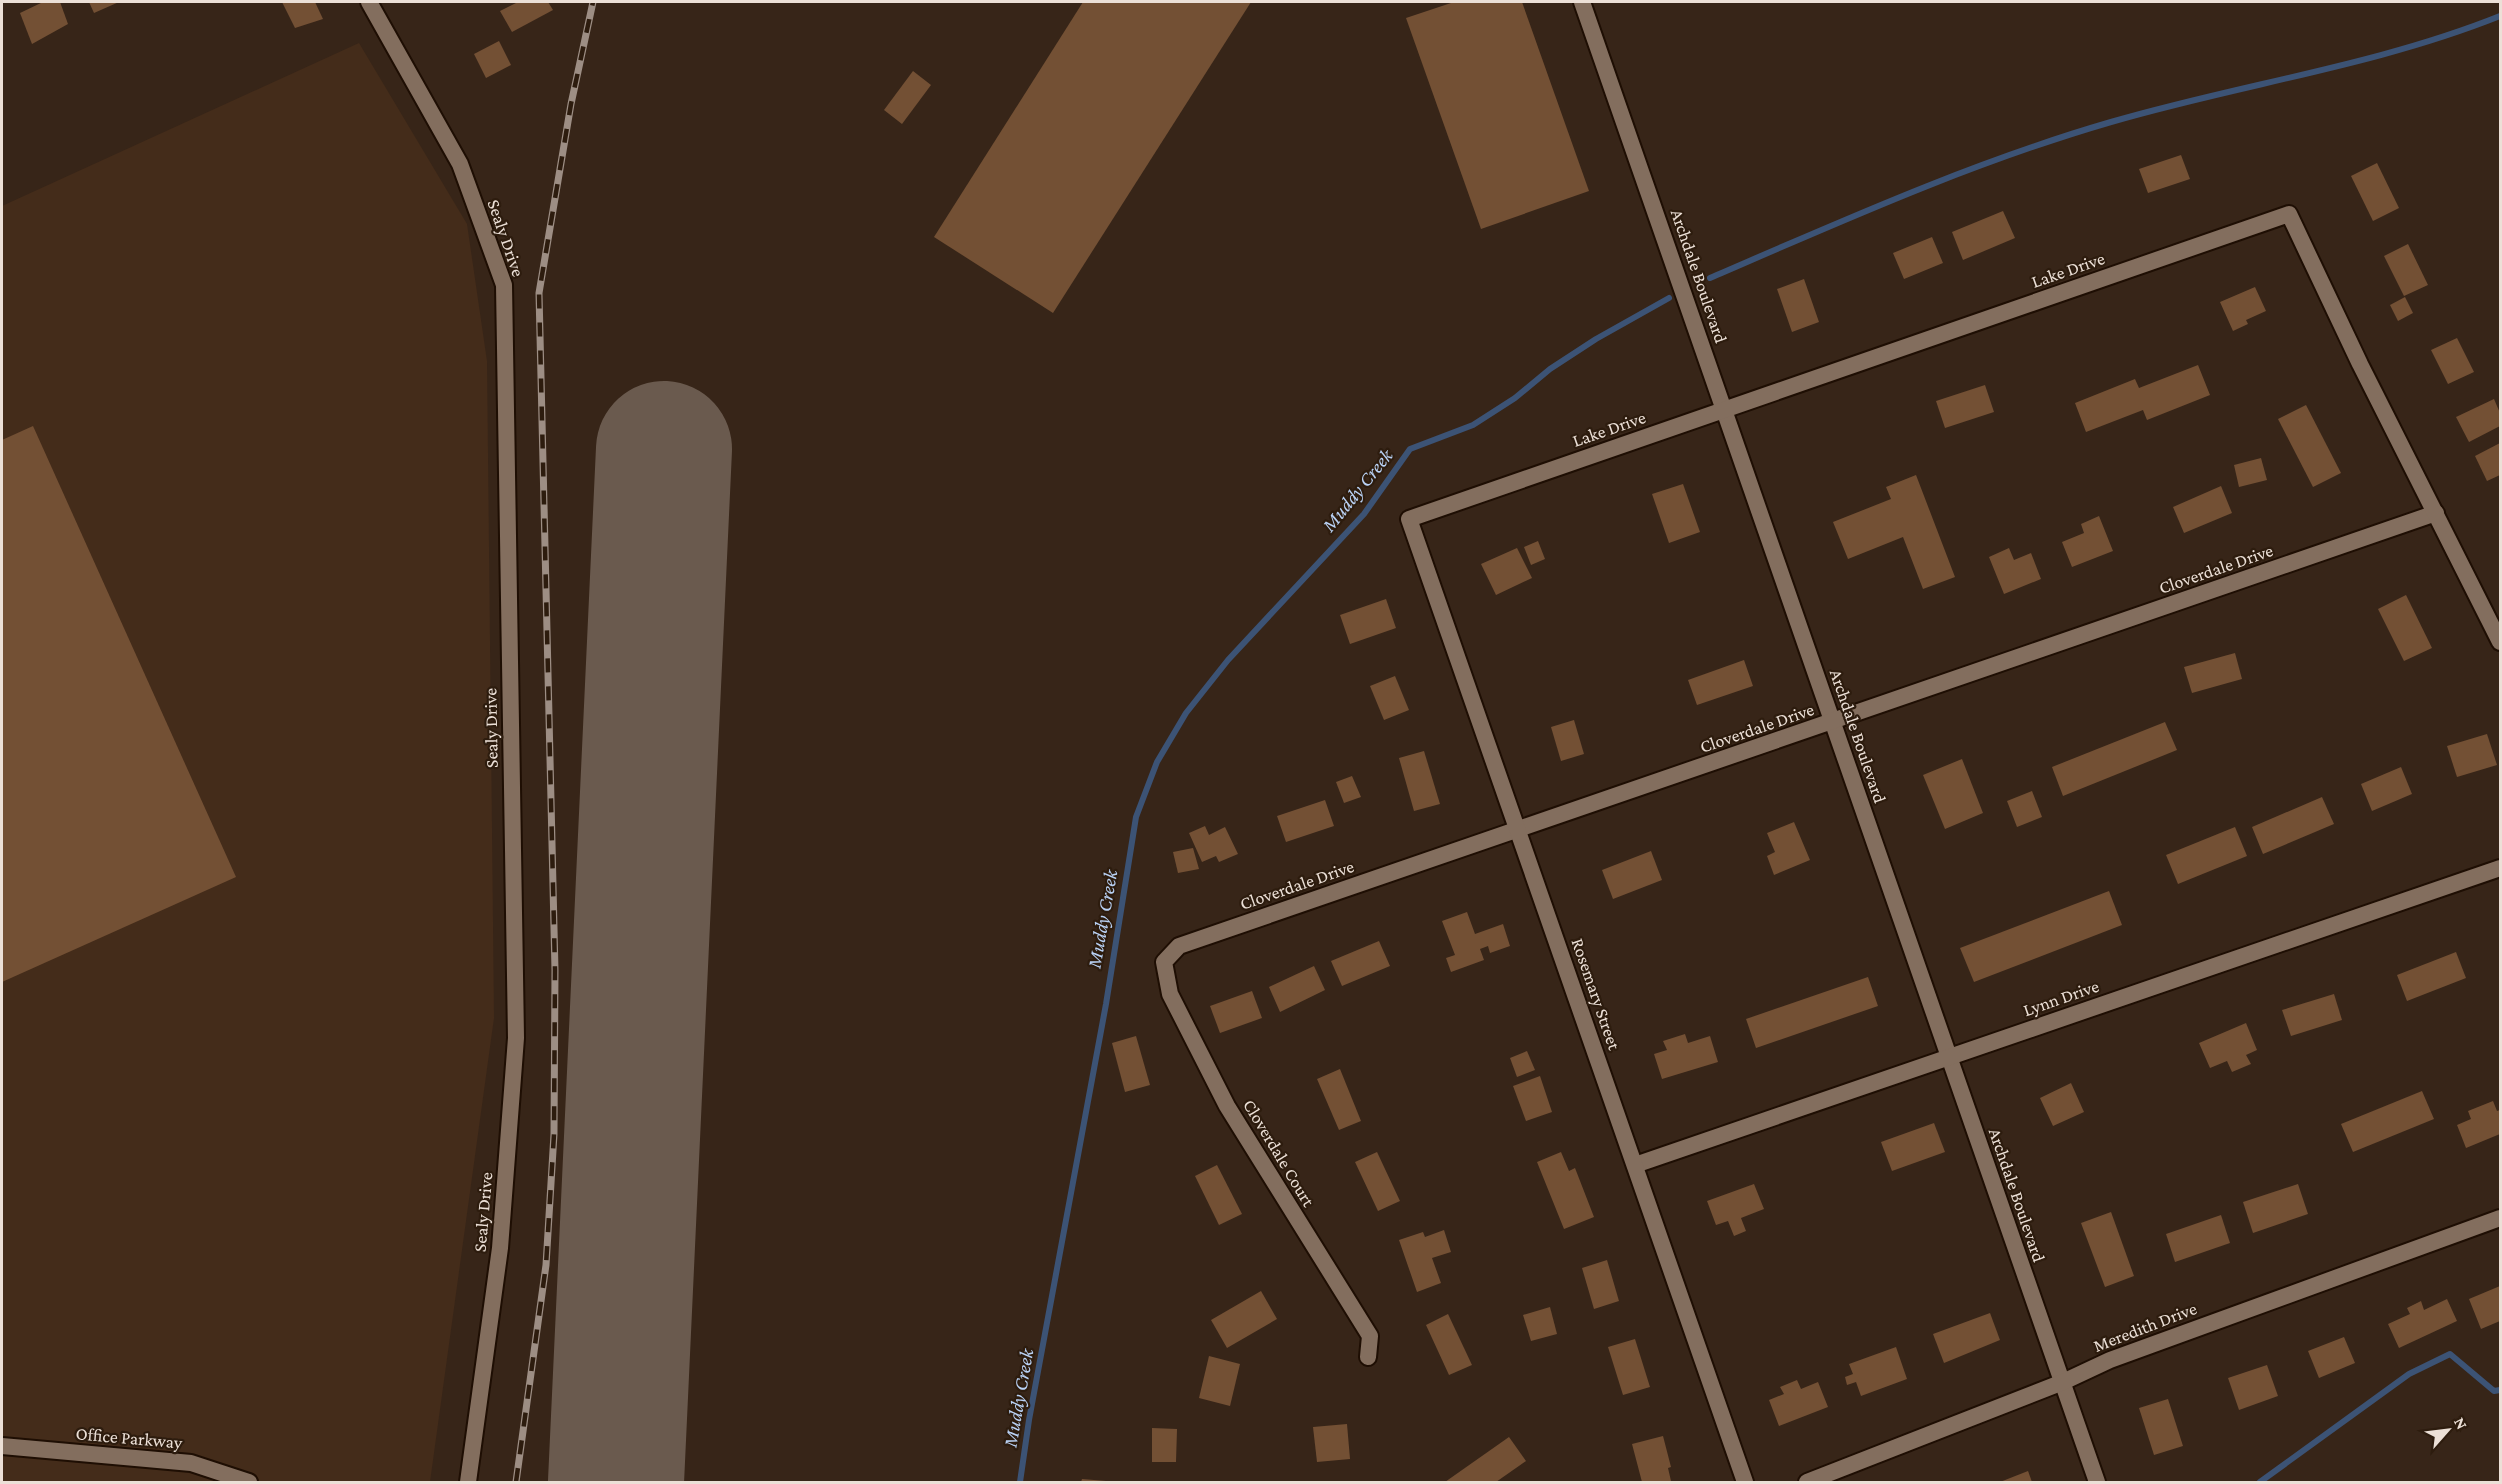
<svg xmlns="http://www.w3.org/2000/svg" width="2502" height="1484" font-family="'Crimson Pro',serif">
  <rect width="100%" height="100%" fill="#372518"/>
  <!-- built -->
  <path fill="#442c1a" d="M359 43 467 224 487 361 494 1018 430 1482H2V206Z"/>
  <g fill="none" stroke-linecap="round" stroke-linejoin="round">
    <!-- stream -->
    <g stroke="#3c5375" stroke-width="6">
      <path d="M1710 278C1842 221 1973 162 2111 122 2241 84 2375 66 2500 16"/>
      <path d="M1020 1482 1029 1420 1106 1004 1136 817 1157 762 1186 713 1228 660 1364 514 1410 449 1473 425 1515 398 1550 369 1596 339 1669 298"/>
      <path d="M2260 1482 2409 1374 2450 1354 2494 1391 2500 1390"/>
    </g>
    <!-- runway -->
    <path stroke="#6a5a4e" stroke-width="136" d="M616 1482 664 449"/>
  </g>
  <!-- building -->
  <g fill="#735034">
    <path d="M43 2H60L68 24 32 44 20 13Z"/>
    <path d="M89 2H119L94 13Z"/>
    <path d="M282 2H315L323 19 295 28Z"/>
    <path d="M518 2H548L553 10 512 32 500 11Z"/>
    <path d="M1083 2H1251L1053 313 934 237Z"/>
    <path d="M1454 2H1522L1589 191 1481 229 1406 18Z"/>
    <path d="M499 41 511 65 486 78 474 54Z"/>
    <path d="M913 71 931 85 902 124 884 110Z"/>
    <path d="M2181 155 2190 179 2148 193 2139 169Z"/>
    <path d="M2377 163 2399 208 2373 221 2351 176Z"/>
    <path d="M2003 211 2015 238 1963 260 1952 232Z"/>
    <path d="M1932 237 1943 263 1904 279 1893 253Z"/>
    <path d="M2408 244 2428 285 2404 296 2384 256Z"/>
    <path d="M1804 279 1819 322 1792 332 1777 289Z"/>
    <path d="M2255 287 2266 311 2246 320 2248 324 2233 331 2220 302Z"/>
    <path d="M2405 297 2413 313 2398 321 2390 305Z"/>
    <path d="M2457 338 2474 372 2448 384 2431 350Z"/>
    <path d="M2198 365 2210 395 2147 420 2143 410 2086 432 2075 403 2135 379 2139 388Z"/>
    <path d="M1985 385 1994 412 1945 428 1936 401Z"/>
    <path d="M2494 399 2500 413V426L2469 442 2456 417Z"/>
    <path d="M2306 405 2341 473 2313 487 2278 419Z"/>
    <path d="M33 426 236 877 2 982V440Z"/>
    <path d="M2500 443V475L2487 481 2475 456Z"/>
    <path d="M2261 458 2267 480 2239 487 2234 465Z"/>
    <path d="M1916 475 1955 577 1923 589 1903 537 1848 559 1833 522 1891 499 1886 487Z"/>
    <path d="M1683 484 1700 532 1669 543 1652 494Z"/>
    <path d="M2221 486 2232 513 2184 533 2173 507Z"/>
    <path d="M2099 516 2113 551 2072 567 2062 542 2084 533 2081 524Z"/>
    <path d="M1538 541 1545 559 1531 565 1524 547Z"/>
    <path d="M1517 548 1532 578 1496 595 1481 564Z"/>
    <path d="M2009 548 2014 560 2031 553 2041 579 2004 594 1989 557Z"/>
    <path d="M2406 595 2432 648 2404 661 2378 609Z"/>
    <path d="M1386 599 1396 628 1350 644 1340 615Z"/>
    <path d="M2235 653 2242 679 2192 693 2184 667Z"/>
    <path d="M1744 660 1753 686 1697 705 1688 680Z"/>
    <path d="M1395 676 1409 710 1384 720 1370 686Z"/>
    <path d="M1574 720 1584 754 1561 761 1551 727Z"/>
    <path d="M2165 722 2177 750 2063 796 2052 767Z"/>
    <path d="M2487 734 2497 765 2457 777 2447 746Z"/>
    <path d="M1424 751 1440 804 1414 811 1399 758Z"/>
    <path d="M1962 759 1983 813 1945 829 1923 775Z"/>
    <path d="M2401 767 2412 794 2372 811 2361 784Z"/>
    <path d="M1352 776 1361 797 1344 803 1336 782Z"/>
    <path d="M2032 791 2042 817 2017 827 2007 801Z"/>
    <path d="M2322 797 2334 824 2263 854 2252 827Z"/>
    <path d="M1325 800 1334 826 1286 842 1277 816Z"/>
    <path d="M1794 822 1810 860 1774 875 1767 856 1775 852 1767 833Z"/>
    <path d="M1205 826 1209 835 1225 827 1238 854 1219 862 1216 856 1202 862 1189 833Z"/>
    <path d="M2235 827 2247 856 2178 884 2166 855Z"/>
    <path d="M1193 848 1199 869 1178 873 1173 852Z"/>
    <path d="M1651 851 1662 880 1613 899 1602 870Z"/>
    <path d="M2109 891 2122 925 1974 982 1960 948Z"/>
    <path d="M1467 912 1475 934 1503 924 1510 946 1490 953 1488 946 1480 949 1484 960 1451 972 1446 958 1455 955 1442 921Z"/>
    <path d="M1379 941 1390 966 1342 986 1331 961Z"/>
    <path d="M2456 952 2466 978 2407 1001 2397 975Z"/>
    <path d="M1314 966 1325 990 1280 1012 1269 987Z"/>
    <path d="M1868 977 1878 1006 1756 1048 1746 1019Z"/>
    <path d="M1252 991 1262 1018 1220 1033 1210 1006Z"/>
    <path d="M2334 994 2342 1020 2291 1036 2282 1010Z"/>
    <path d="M2246 1023 2257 1050 2246 1055 2251 1064 2232 1072 2227 1061 2210 1068 2199 1043Z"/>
    <path d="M1685 1034 1688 1043 1710 1036 1718 1062 1662 1079 1654 1054 1667 1050 1663 1041Z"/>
    <path d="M1136 1036 1150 1085 1125 1092 1112 1043Z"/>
    <path d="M1527 1051 1535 1070 1517 1077 1510 1058Z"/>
    <path d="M1340 1069 1361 1121 1339 1130 1317 1079Z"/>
    <path d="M1540 1076 1552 1112 1526 1121 1513 1086Z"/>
    <path d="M2071 1083 2084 1112 2053 1126 2040 1098Z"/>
    <path d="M2422 1091 2434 1119 2353 1152 2341 1124Z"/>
    <path d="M2493 1101 2497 1111 2500 1110V1134L2466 1148 2457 1125 2471 1119 2468 1111Z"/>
    <path d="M1934 1123 1945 1152 1892 1171 1881 1142Z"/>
    <path d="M1377 1152 1400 1201 1378 1211 1355 1162Z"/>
    <path d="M1561 1152 1569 1171 1575 1168 1594 1217 1564 1229 1537 1162Z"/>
    <path d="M1217 1165 1242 1214 1219 1225 1195 1176Z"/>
    <path d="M1754 1184 1764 1209 1741 1218 1746 1231 1734 1236 1728 1221 1716 1225 1707 1201Z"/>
    <path d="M2298 1184 2308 1214 2253 1233 2243 1202Z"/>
    <path d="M2111 1212 2134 1276 2105 1287 2081 1223Z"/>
    <path d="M2221 1215 2230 1243 2175 1262 2166 1234Z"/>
    <path d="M1444 1230 1451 1252 1432 1258 1441 1283 1417 1292 1399 1240 1423 1232 1425 1237Z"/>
    <path d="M1607 1260 1619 1301 1594 1309 1582 1268Z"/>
    <path d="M2500 1286V1321L2481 1329 2469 1299Z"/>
    <path d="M1261 1291 1277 1319 1227 1348 1211 1320Z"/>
    <path d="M2447 1299 2457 1321 2399 1348 2388 1324 2410 1314 2407 1308 2421 1301 2424 1310Z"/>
    <path d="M1550 1307 1557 1334 1531 1341 1523 1315Z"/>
    <path d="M1990 1313 2000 1340 1944 1363 1933 1334Z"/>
    <path d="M1448 1314 1472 1365 1449 1375 1426 1325Z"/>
    <path d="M2344 1337 2355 1363 2319 1378 2308 1351Z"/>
    <path d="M1635 1339 1650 1387 1623 1395 1608 1347Z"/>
    <path d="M1896 1347 1907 1379 1861 1396 1856 1382 1847 1385 1845 1377 1853 1374 1849 1364Z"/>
    <path d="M1209 1356 1240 1364 1230 1406 1199 1398Z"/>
    <path d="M2267 1365 2278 1396 2239 1410 2228 1378Z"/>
    <path d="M1797 1380 1801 1389 1818 1382 1828 1407 1779 1426 1769 1400 1784 1394 1780 1387Z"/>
    <path d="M2168 1399 2183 1446 2154 1455 2139 1408Z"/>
    <path d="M1347 1424 1350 1459 1317 1462 1313 1427Z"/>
    <path d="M1152 1428 1177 1429 1176 1462H1152Z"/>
    <path d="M1663 1436 1671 1467 1668 1468 1671 1481 1642 1482 1632 1444Z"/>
    <path d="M1509 1437 1526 1461 1496 1482H1445Z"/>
    <path d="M2028 1471 2032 1482H2000Z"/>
    <path d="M1082 1479 1106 1481V1482H1081Z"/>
  </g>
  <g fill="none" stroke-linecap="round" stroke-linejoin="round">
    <defs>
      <g id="minor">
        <path d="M369 2 460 164 504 285 516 1038 500 1248 468 1482"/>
        <path d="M1582 2 2097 1482"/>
        <path d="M1635 1165 2500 868"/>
        <path d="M1368 1357 1370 1336 1227 1106 1170 994 1164 962 1179 946 2436 513"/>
        <path d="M2 1446 191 1463 249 1482"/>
        <path d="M1745 1482 1409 519 2289 214 2360 364 2500 642"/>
        <path d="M1807 1482 2063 1382 2110 1360 2500 1218"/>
      </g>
    </defs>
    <!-- minor casing -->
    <use href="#minor" stroke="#1e0e03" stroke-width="20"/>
    <!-- minor -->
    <use href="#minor" stroke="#836e5e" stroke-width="16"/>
    <defs>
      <path id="rail" d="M516 1482 546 1265 554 1134 555 970 539 293 571 104 593 2"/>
    </defs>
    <!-- rail casing -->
    <use href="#rail" stroke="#9d8e84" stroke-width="7"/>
    <!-- rail -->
    <use href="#rail" stroke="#2d1c0e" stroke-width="4.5" stroke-dasharray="14" stroke-linecap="butt"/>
  </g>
  <g text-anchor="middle" stroke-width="4.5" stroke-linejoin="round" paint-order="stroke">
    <!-- street labels -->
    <g font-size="18" fill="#ece0d7" stroke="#2d1c0e">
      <text transform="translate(506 238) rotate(71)" y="6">Sealy Drive</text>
      <text transform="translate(2068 270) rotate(-19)" y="6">Lake Drive</text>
      <text transform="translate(1699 276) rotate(71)" y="6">Archdale Boulevard</text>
      <text transform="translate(1609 429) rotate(-19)" y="6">Lake Drive</text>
      <text transform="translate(2216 569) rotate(-19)" y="6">Cloverdale Drive</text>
      <text transform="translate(491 728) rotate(-91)" y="6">Sealy Drive</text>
      <text transform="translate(1757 728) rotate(-19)" y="6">Cloverdale Drive</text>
      <text transform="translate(1858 736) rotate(71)" y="6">Archdale Boulevard</text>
      <text transform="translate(1297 885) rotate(-19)" y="6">Cloverdale Drive</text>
      <text transform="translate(1596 994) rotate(71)" y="6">Rosemary Street</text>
      <text transform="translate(2061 998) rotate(-19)" y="6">Lynn Drive</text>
      <text transform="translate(1279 1153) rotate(59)" y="6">Cloverdale Court</text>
      <text transform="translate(2017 1195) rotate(71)" y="6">Archdale Boulevard</text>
      <text transform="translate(483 1212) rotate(-85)" y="6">Sealy Drive</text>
      <text transform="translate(2145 1327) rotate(-21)" y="6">Meredith Drive</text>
      <text transform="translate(129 1438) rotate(5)" y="6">Office Parkway</text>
    </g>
    <!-- water labels -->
    <g font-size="20" font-style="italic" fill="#b9d1f4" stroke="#2d1c0e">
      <text transform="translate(1357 490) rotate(-51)" y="7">Muddy Creek</text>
      <text transform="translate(1102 919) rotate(-80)" y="7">Muddy Creek</text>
      <text transform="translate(1018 1398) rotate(-80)" y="7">Muddy Creek</text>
    </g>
  </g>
  <!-- border -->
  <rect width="2502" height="1484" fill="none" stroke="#ece0d7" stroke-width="6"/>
  <!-- north arrow -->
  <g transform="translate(2448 1430) rotate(62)" stroke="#2d1c0e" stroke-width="4.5" paint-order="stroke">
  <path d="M0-4.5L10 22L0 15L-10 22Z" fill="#ece0d7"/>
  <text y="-9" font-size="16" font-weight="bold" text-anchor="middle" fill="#ece0d7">N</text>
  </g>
</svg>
